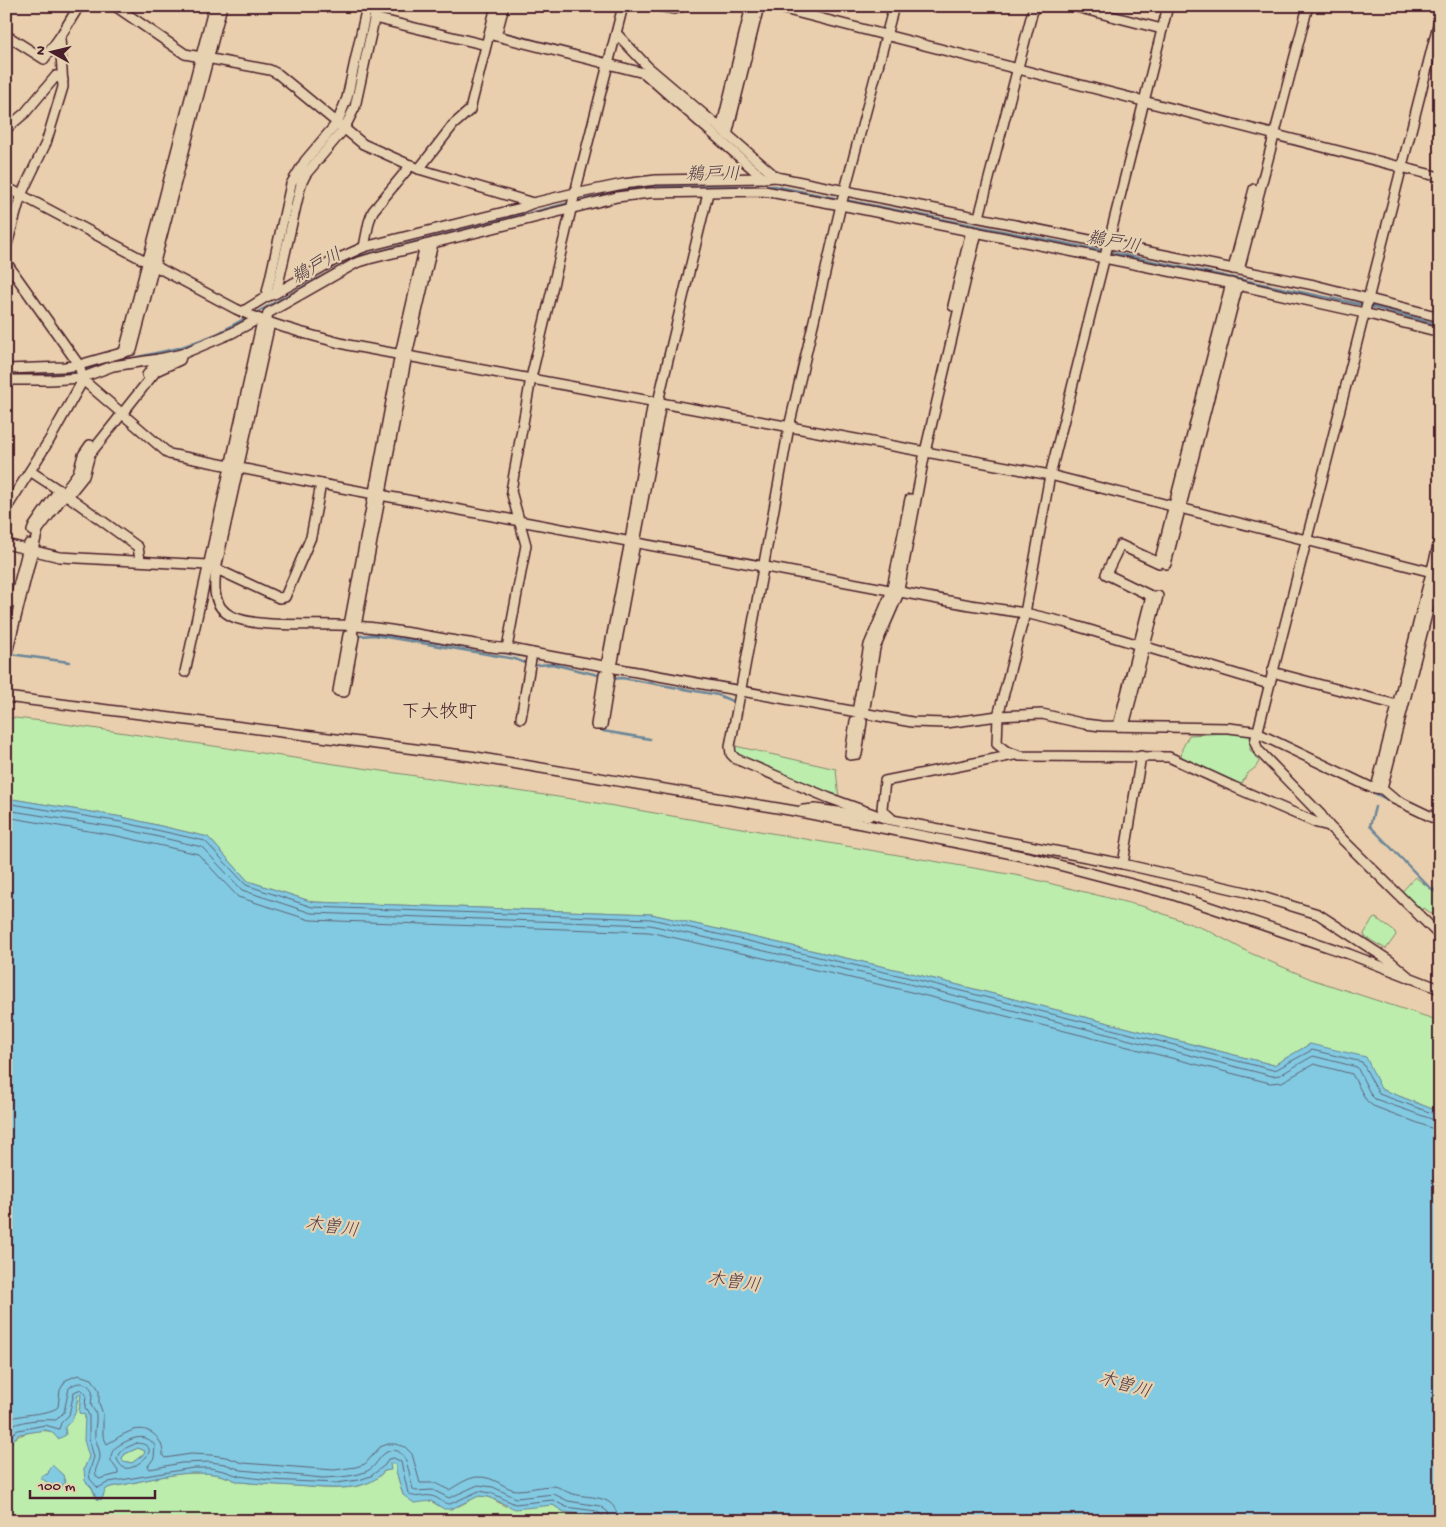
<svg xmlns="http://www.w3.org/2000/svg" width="1446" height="1527" font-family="'Gochi Hand','Klee One',sans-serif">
  <rect width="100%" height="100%" fill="#e9cfad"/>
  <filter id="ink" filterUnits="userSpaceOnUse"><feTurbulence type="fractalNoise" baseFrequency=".02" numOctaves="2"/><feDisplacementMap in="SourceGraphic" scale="10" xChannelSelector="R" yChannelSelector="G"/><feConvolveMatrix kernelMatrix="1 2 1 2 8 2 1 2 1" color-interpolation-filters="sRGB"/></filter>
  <g filter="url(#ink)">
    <!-- green -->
    <g fill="#bcedac" stroke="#83866c" fill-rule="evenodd">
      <path d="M6 717 51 722 585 801 1020 876 1145 907 1207 930 1250 953 1311 979 1440 1021V1112L1381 1089 1310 1044 1274 1065 903 971 651 914 313 902 248 881 208 837 122 817 6 798Z"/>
      <path d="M1228 733 1248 735 1251 738 1250 750 1259 761 1256 767 1247 774 1240 787 1181 759 1182 749 1189 735Z"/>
      <path d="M735 746 836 769 839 799 735 754Z"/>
      <path d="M1415 877 1440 896V906L1435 916 1424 908 1419 911 1401 893Z"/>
      <path d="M1376 918 1395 932 1396 935 1386 949 1365 937 1364 934 1373 919Z"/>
      <path d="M78 1394H81L79 1412 85 1415 88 1451 89 1457 84 1469 97 1500 102 1499 105 1490 110 1487C137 1483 165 1474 192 1473 202 1473 213 1473 223 1476 229 1477 234 1481 241 1482 259 1484 279 1485 298 1486 322 1488 367 1494 384 1471H386L390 1463 396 1464V1471L403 1495 431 1501 439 1506H459L478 1496 489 1497 505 1506 553 1505 564 1512 595 1516 602 1521H6V1440L12 1441C18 1433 43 1428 52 1432L53 1434C74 1420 75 1419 78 1394ZM50 1471 59 1472 63 1475 61 1487 51 1485 43 1475 48 1474Z"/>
      <path d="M138 1448 145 1451 144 1454 132 1463 123 1461 122 1458 125 1454Z"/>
    </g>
    <!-- water -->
    <g fill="#81cae2" stroke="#6b8699" fill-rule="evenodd">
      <path d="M6 798 122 817 208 837 248 881 313 902 651 914 903 971 1274 1065 1310 1044 1366 1057 1381 1089 1440 1112V1521H602L595 1516 564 1512 553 1505 515 1509 489 1497 479 1496 451 1509H444L431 1501 414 1503 403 1495 396 1471V1464L390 1463 391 1470 384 1471C366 1495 320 1487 294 1486 276 1485 258 1484 241 1482 234 1481 229 1477 223 1476 213 1473 202 1473 192 1473 165 1474 137 1483 110 1487L105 1490 102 1499 97 1500 92 1488 85 1481 84 1469 89 1457 84 1440 85 1415 79 1413 81 1394H78C76 1410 77 1416 65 1427L66 1435 58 1439 52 1432 46 1430 19 1434 12 1441 6 1440ZM138 1448 145 1451 144 1454 132 1463 123 1461 122 1458 125 1454Z"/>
      <path d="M52 1465 63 1475 65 1482 62 1486 51 1485 41 1478V1476L48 1474 50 1467Z"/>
    </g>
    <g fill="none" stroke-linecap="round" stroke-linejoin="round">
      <!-- shore -->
      <g stroke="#606374" stroke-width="1">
        <path d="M6 803 121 822 205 841 246 885 312 907 651 919 902 976 1273 1070 1277 1069 1312 1050 1362 1062 1379 1094 1440 1116"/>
        <path d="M6 810 120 828 202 847 242 890 311 913 650 925 901 982 1272 1076 1280 1075 1313 1056 1357 1067 1371 1095 1375 1099 1440 1122"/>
        <path d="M6 817 118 836 198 854 238 897 310 920 649 932 899 989 1270 1083 1282 1082 1314 1064 1352 1074 1366 1100 1373 1106 1431 1128 1440 1130"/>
        <path d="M6 1420C21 1413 49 1415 58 1407L60 1390 66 1380 78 1375 92 1379 99 1390V1403L103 1414V1436L107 1444C115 1440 122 1434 131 1431 149 1424 164 1439 163 1456L165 1458 191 1454 211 1455 226 1457 243 1463 334 1470 356 1467 365 1464 380 1447 388 1444H395L405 1447 412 1454 420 1483H435L449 1490C458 1485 467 1478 477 1477 496 1476 505 1490 517 1490 529 1490 540 1486 552 1486 560 1486 563 1491 570 1493 587 1500 617 1491 618 1521"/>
        <path d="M6 1429C20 1420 40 1419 56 1420L64 1412 69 1388C76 1381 88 1381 92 1391 93 1396 90 1402 92 1407 93 1409 95 1411 96 1414 97 1422 94 1430 95 1438 97 1444 100 1450 100 1457 99 1465 91 1472 99 1479L118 1474V1471L111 1461C110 1449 117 1446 127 1441 138 1436 148 1435 155 1446L154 1458 148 1466 150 1469 181 1463 210 1462 225 1464 241 1470 323 1478C337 1477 357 1477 369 1470 376 1466 379 1457 385 1453 407 1440 409 1476 413 1489L416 1491 433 1490 449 1498 478 1485 493 1487 516 1498 554 1494 568 1501 600 1506 608 1512 610 1521"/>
        <path d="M6 1435H10L18 1430 45 1425 59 1429 61 1423 69 1415 74 1392 81 1389 86 1394 85 1408 89 1415V1439L94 1457 89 1473 90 1479 98 1488 109 1482 193 1468H210L224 1471 239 1476 269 1480 336 1483 359 1480 371 1476 385 1465 388 1459 394 1458 401 1462 408 1493C416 1500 422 1494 431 1496 439 1497 442 1504 450 1504L479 1491 491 1493 515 1504 553 1500 566 1507 596 1511 603 1516 604 1521"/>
        <path d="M137 1443C151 1444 153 1452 143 1460 134 1467 124 1475 117 1459 118 1449 129 1447 137 1443Z"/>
      </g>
      <!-- stream -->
      <g stroke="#6b8699" stroke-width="2.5">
        <path d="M578 6 616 11"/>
        <path d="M1436 18 1439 6"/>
        <path d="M501 32 575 51"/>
        <path d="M342 124 350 102 358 73"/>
        <path d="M721 135 765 174"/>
        <path d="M575 202 621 191 650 187 774 186 1104 251"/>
        <path d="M1109 252 1363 305"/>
        <path d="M1369 306 1440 325"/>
        <path d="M254 314 357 257 569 203"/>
        <path d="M115 362 179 348 217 334 249 316"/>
        <path d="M27 373 76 372 105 364"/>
        <path d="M211 580 210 589 212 597"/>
        <path d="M323 629 347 630"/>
        <path d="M362 631 477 649"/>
        <path d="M360 636 374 635 481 653 515 659 525 663"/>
        <path d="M498 652 529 657"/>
        <path d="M10 654 69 662"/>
        <path d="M538 665 552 664 598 675"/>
        <path d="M612 679 622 678 718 695 732 701"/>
        <path d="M955 726 981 723"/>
        <path d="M603 731 650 739"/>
        <path d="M1368 790 1390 801"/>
        <path d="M1375 807 1370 826 1428 886 1440 894"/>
      </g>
      <defs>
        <g id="minor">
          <path d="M115 6 185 54 270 70 278 74 363 144 419 169 533 203 575 193"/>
          <path d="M657 6 675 9 683 6"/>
          <path d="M772 6 1440 177"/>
          <path d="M894 6 841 205 789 427 737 710 730 746 731 754 736 759 829 798 887 819 1123 864 1246 892 1318 914 1390 961 1410 978"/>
          <path d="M1072 6 1162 29"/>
          <path d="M1168 6 1050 475 1025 613 998 716 997 744 1006 751 1020 756 1169 757 1234 787 1317 823 1329 826"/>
          <path d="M1440 17 1255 742 1258 750 1321 815 1329 826 1440 936"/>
          <path d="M374 18 486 45"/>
          <path d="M489 34 644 73 763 178 776 177"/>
          <path d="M617 34 648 67 721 129 751 6"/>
          <path d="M6 35 44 59 60 37"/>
          <path d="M496 36 504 6"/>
          <path d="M6 129 25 113 56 76 63 80"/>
          <path d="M721 129 776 177 1314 285 1440 317"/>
          <path d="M727 135 759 6"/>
          <path d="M419 169 453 125 470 110 496 6"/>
          <path d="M6 187 236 309C272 326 310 335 348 345L1050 475 1440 574"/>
          <path d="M575 194 623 184 656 180 763 178"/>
          <path d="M979 217 1034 6"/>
          <path d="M364 247 369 222 373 211 411 165"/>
          <path d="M6 248 21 195 46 143 63 87 60 37 79 6"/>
          <path d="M6 262 79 365 83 380 169 454 321 484 970 605 1025 613 1063 622 1269 684"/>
          <path d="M1233 269 1254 189"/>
          <path d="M1239 270 1308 6"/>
          <path d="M276 293 335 260 364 247 521 208 533 203"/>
          <path d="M266 297 276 293 301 184 306 174 344 129 355 107 377 6"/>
          <path d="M953 306 971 231"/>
          <path d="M242 312 266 297 291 184 305 161 337 123 347 98 367 6"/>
          <path d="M266 322 268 313 356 263 369 259 617 197 650 193 764 191 841 205 1238 285 1364 313 1440 332"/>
          <path d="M270 323 216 569C214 587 212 606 231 616 260 630 322 622 356 626 394 629 432 637 469 643 481 645 496 649 507 648"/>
          <path d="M124 352 214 6"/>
          <path d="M161 363 159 359 182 354"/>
          <path d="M6 369 65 367 79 365 132 350 222 6"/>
          <path d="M147 375 159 359"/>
          <path d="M6 380H50L81 378 113 366 159 359"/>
          <path d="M658 402 708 193"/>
          <path d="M30 471 68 496 138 547 140 560"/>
          <path d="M63 493 78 473 83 455 90 445"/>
          <path d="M68 496 84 476 90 454 156 371 180 360 182 354 232 333 258 319"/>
          <path d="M6 509 50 439 83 380"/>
          <path d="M32 531 34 526 59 490"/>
          <path d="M6 544 60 557 208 565 279 598 285 597 311 537 321 484"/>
          <path d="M1166 564 1238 285"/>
          <path d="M14 602 29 544"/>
          <path d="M349 625 400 354 425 245"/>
          <path d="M356 626 407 355 433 243"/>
          <path d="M352 634 354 637 344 692 338 691 348 635 352 634 354 625"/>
          <path d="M6 649H8L38 530 65 494"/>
          <path d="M532 653 912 722 946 723 998 716 1042 714 1085 724 1101 726 1229 728 1253 731 1370 787 1382 789 1394 799 1440 821"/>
          <path d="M606 666 630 541 653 402"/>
          <path d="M612 667 661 403"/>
          <path d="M185 672 262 321"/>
          <path d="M1272 672 1397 705"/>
          <path d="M607 675 610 676 602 725H596L604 675H607L609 667"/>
          <path d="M6 697 470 756 795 811 933 838 1032 858 1174 895 1349 954 1440 989"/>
          <path d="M857 712 869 645 891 593 910 499"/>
          <path d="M864 713 875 648 898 595 925 452 977 232"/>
          <path d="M521 718 532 653 507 648 526 545 511 491 531 378 575 193 623 6"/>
          <path d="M859 721 862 722 857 754 850 755 855 721H859L861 713"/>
          <path d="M1118 726 1151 596 1106 574 1120 545 1159 563 1231 283"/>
          <path d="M1124 726 1158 596"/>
          <path d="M1376 788 1440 538"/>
          <path d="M1382 789 1440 564"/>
          <path d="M803 810 815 809 869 816"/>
          <path d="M891 818 883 811 882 808 885 781 1014 755"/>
          <path d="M1123 864 1141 756"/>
        </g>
      </defs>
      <!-- minor casing -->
      <use href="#minor" stroke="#4a1f2b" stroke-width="12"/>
      <!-- minor -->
      <use href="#minor" stroke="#e6d1b0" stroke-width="9"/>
    </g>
  </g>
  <g text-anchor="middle" stroke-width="4.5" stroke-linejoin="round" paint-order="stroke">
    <!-- water labels -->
    <g font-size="18" font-style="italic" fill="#523946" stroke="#e6d1b0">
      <text x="713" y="179">鵜戸川</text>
      <text transform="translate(1114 241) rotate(11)" y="6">鵜戸川</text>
      <text transform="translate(316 265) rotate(-29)" y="6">鵜戸川</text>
      <text transform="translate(332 1226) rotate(8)" y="6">木曽川</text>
      <text transform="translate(734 1281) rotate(8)" y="6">木曽川</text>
      <text transform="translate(1125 1384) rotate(16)" y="6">木曽川</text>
    </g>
    <!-- quarter labels -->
    <g font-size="19" fill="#4a1f2b" stroke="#e6d1b0">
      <text x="439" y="717">下大牧町</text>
    </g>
  </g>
  <!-- margin -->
  <rect width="1446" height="1527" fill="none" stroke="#e6d1b0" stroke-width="25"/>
  <rect x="12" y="12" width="1421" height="1502" fill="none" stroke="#4a1f2b" stroke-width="2" filter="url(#ink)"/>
  <!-- north arrow -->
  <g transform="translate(52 52) rotate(278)" stroke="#e6d1b0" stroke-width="4" paint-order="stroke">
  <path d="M0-4L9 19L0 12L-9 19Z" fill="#4a1f2b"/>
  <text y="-8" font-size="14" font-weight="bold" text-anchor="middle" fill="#4a1f2b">N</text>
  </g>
  <!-- scale -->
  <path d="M30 1490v8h125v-8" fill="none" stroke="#4a1f2b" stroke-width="2.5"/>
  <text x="38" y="1490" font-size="15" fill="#4a1f2b" stroke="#e6d1b0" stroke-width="4" paint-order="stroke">100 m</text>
</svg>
